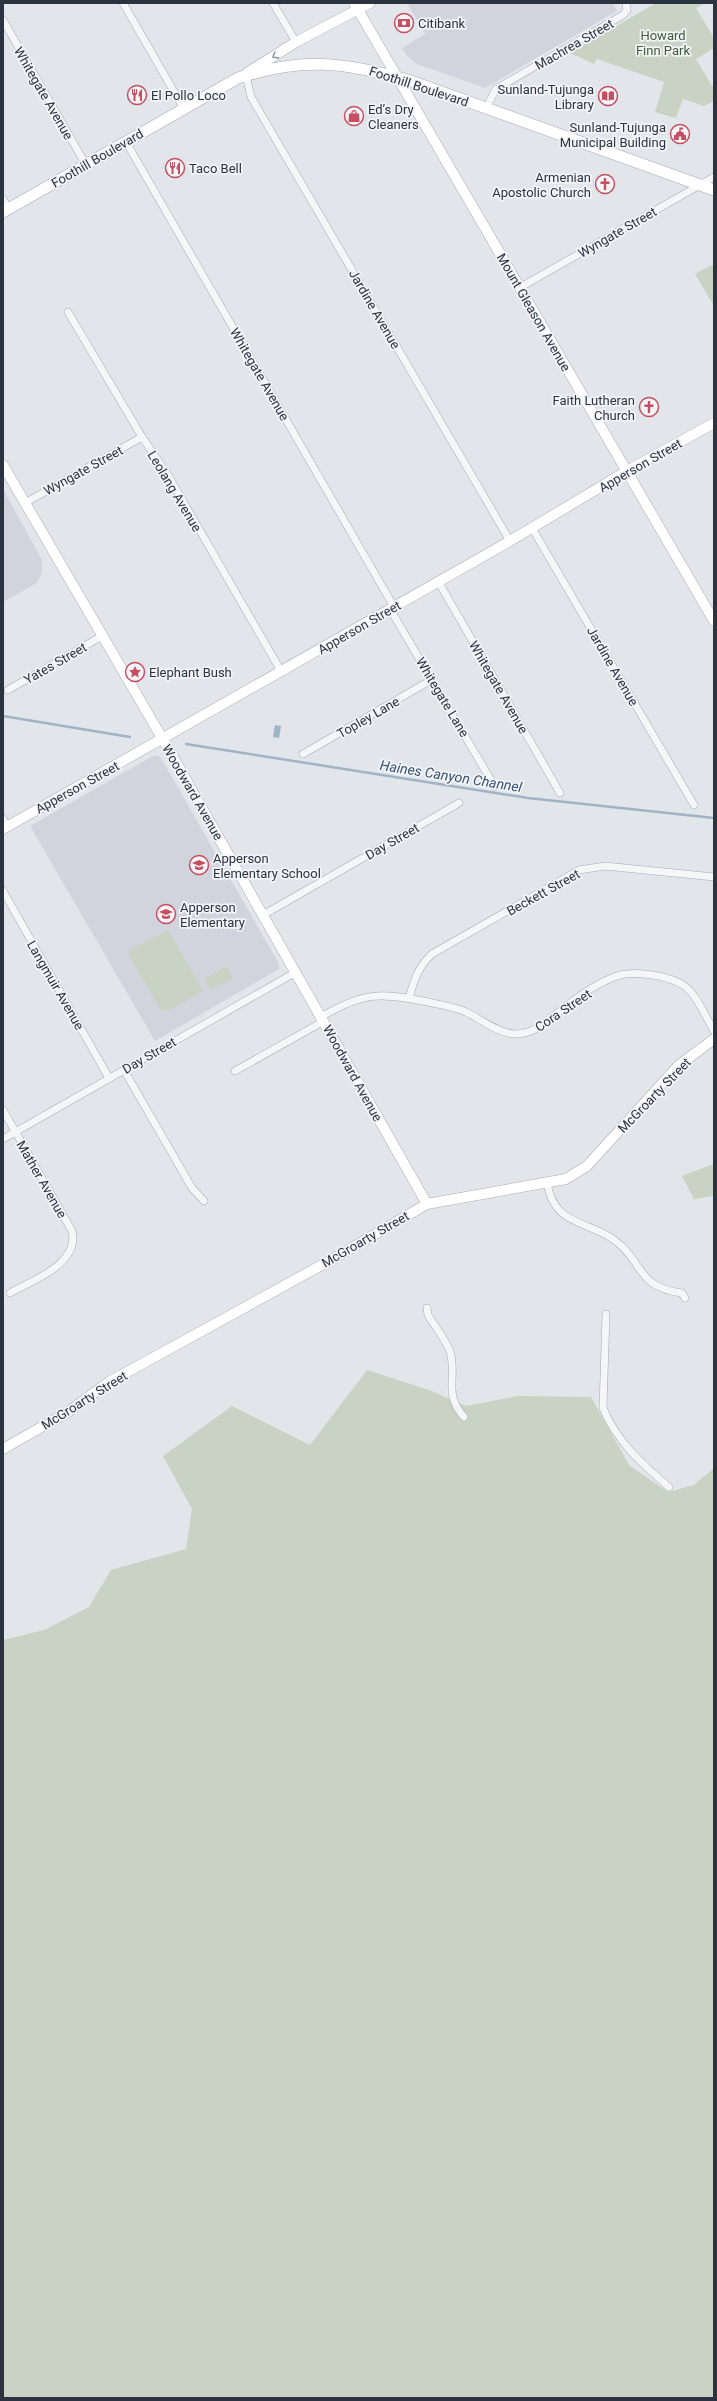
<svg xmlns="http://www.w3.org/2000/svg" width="717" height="2401" font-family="Roboto,sans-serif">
  <rect width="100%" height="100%" fill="#e2e5ea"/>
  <!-- built -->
  <g fill="#d1d4dc">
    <path d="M407 3H613L617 11 485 88 417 64 407 56 402 48 425 34Z"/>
    <path d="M3 489 42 560V573L37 583 3 602Z"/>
    <path d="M153 756H159L161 758 279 964V969L155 1041 30 826Z"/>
  </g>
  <!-- green -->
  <g fill="#c8d3c4">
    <path d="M656 3H705L696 8 714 38V48L696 59 714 89V101L704 106 683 99 676 118 655 112 664 82 597 59 594 64 570 53Z"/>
    <path d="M714 264V306L695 274Z"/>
    <path d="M168 930 202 989 201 992 170 1010H161L129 956 130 950Z"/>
    <path d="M226 966 233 978 211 990 204 979Z"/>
    <path d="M714 1164V1196L694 1199 682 1176Z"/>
    <path d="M367 1370 429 1390 466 1406 518 1396 591 1397 629 1465 668 1492 694 1485 714 1468V2398H3V1640L44 1630 89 1607 111 1570 186 1549 192 1509 163 1456 232 1406 310 1445Z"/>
  </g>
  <!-- water -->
  <path fill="#a0b3c7" d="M275 725 281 726 279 738 273 737Z"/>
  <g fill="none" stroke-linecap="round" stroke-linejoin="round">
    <!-- stream -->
    <g stroke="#a0b3c7" stroke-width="2.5">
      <path d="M3 716 130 737"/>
      <path d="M186 744 528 798 714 818"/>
    </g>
    <defs>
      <g id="street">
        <path d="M123 3 184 109"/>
        <path d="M273 3 296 42"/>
        <path d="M3 20 86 165"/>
        <path d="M246 76 251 97 510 541"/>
        <path d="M486 108 496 89 623 15 627 10 626 3"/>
        <path d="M126 142 394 607"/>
        <path d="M3 199 8 208"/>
        <path d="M519 288 714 177"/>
        <path d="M68 312 142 437 169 477 281 671"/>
        <path d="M25 503 142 437"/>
        <path d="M532 528 694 805"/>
        <path d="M438 581 560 793"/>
        <path d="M390 609 495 787"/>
        <path d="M8 690 102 636"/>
        <path d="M303 754 433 679"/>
        <path d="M3 819 7 826"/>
        <path d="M3 891 109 1078"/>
        <path d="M263 915 459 803"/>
        <path d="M409 998C414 980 418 967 432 954L579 870 605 866 714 877"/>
        <path d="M321 1017C363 992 381 992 428 1002 441 1005 455 1007 466 1012 480 1019 497 1032 513 1034 536 1035 549 1019 565 1007 580 995 600 982 617 976 636 970 676 976 689 990 700 1001 706 1018 714 1031"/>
        <path d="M124 1070 192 1188 204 1201"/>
        <path d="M235 1071 324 1021"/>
        <path d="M3 1110 72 1231C80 1264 33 1280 10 1293"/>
        <path d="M3 1139 296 972"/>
        <path d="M547 1183C554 1225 585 1220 613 1239 645 1262 635 1287 682 1293L685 1298"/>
        <path d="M427 1308 428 1315C435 1327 448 1342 451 1355 456 1381 444 1394 464 1417"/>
        <path d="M606 1314 603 1408C617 1442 642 1464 669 1487"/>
      </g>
      <g id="secondary">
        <path d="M354 3 714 621"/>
        <path d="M247 73 296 42 370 3"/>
        <path d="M3 465 169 750 427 1204"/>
        <path d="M3 829 510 541 627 471 714 423"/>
        <path d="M3 1449 68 1412 109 1382 331 1260 427 1204 566 1179 587 1166 678 1066 714 1039"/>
      </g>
      <path id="primary" d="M3 212 238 78C302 57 344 62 408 80L714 190"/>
    </defs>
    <!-- street casing -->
    <use href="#street" stroke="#a7acb4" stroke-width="8"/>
    <!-- secondary casing -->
    <use href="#secondary" stroke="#a7acb4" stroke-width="11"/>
    <!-- primary casing -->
    <use href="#primary" stroke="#a2aab5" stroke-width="12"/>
    <!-- street -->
    <use href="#street" stroke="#f5f6f8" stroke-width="7"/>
    <!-- secondary -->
    <use href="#secondary" stroke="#fff" stroke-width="10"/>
    <!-- primary -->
    <use href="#primary" stroke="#fff" stroke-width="11"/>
  </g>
  <!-- one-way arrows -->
  <defs><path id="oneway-chevron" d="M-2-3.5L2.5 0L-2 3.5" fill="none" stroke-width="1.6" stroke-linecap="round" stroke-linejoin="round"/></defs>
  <use stroke="#9599a0" href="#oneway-chevron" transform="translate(275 56) rotate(148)"/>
  <!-- icons -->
  <defs>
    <symbol id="bank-ring" viewBox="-11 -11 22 22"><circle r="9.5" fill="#f2f4f7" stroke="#c65061" stroke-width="1.5"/><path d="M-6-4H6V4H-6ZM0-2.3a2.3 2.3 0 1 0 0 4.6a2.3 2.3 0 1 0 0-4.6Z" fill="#c65061"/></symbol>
    <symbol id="restaurant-ring" viewBox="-11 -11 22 22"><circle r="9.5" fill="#f2f4f7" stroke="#c65061" stroke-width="1.5"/><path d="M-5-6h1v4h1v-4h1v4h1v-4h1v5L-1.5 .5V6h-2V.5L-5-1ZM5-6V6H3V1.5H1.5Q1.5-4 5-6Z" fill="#c65061"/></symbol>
    <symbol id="library-ring" viewBox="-11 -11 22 22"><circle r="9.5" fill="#f2f4f7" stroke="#c65061" stroke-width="1.5"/><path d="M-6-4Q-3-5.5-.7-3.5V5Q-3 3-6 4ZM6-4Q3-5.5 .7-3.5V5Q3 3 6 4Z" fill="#c65061"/></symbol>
    <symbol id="shop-ring" viewBox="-11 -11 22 22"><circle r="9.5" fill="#f2f4f7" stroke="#c65061" stroke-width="1.5"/><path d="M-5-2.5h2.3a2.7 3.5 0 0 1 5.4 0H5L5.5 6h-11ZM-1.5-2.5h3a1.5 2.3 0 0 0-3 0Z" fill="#c65061"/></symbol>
    <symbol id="civic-ring" viewBox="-11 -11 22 22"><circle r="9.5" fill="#f2f4f7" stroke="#c65061" stroke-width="1.5"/><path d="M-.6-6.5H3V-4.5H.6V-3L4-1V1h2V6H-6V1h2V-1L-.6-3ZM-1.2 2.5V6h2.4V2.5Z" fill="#c65061"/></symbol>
    <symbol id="church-ring" viewBox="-11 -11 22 22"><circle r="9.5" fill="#f2f4f7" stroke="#c65061" stroke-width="1.5"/><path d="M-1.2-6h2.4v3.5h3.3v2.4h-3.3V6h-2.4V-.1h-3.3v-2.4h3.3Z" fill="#c65061"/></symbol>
    <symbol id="sight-ring" viewBox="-11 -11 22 22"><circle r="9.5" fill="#f2f4f7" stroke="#c65061" stroke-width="1.5"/><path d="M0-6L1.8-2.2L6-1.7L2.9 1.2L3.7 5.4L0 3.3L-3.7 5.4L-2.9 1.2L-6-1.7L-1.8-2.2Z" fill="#c65061"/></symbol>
    <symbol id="school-ring" viewBox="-11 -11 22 22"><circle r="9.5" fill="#f2f4f7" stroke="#c65061" stroke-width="1.5"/><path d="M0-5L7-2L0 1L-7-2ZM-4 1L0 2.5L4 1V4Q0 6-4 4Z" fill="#c65061"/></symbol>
  </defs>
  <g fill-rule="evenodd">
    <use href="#bank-ring" x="393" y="12" width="22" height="22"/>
    <use href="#restaurant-ring" x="126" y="84" width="22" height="22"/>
    <use href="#library-ring" x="597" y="85" width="22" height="22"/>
    <use href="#shop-ring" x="343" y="105" width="22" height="22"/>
    <use href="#civic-ring" x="669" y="123" width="22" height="22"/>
    <use href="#restaurant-ring" x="164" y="157" width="22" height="22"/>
    <use href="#church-ring" x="594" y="173" width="22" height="22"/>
    <use href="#church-ring" x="638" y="396" width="22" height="22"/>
    <use href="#sight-ring" x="124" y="661" width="22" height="22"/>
    <use href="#school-ring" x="188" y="854" width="22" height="22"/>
    <use href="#school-ring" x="155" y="903" width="22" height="22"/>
  </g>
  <g text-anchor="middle" stroke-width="3.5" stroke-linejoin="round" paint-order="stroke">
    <!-- poi labels -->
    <g font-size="13" fill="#2b3341" stroke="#f2f4f7" text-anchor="start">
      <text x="418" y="28">Citibank</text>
      <text x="594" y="94" text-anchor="end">Sunland-Tujunga<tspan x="594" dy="15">Library</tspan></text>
      <text x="151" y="100">El Pollo Loco</text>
      <text x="368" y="114">Ed’s Dry<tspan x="368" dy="15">Cleaners</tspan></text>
      <text x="666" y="132" text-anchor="end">Sunland-Tujunga<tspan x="666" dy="15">Municipal Building</tspan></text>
      <text x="189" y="173">Taco Bell</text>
      <text x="591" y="182" text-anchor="end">Armenian<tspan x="591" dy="15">Apostolic Church</tspan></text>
      <text x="635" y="405" text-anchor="end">Faith Lutheran<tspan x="635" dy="15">Church</tspan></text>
      <text x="149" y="677">Elephant Bush</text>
      <text x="213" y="863">Apperson<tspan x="213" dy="15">Elementary School</tspan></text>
      <text x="180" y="912">Apperson<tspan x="180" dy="15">Elementary</tspan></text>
    </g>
    <!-- park labels -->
    <g font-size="13" fill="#405c3a" stroke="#f2f4f7">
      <text x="663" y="40">Howard<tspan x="663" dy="15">Finn Park</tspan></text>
    </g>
    <!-- street labels -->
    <g font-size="13" fill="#2b3341" stroke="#f2f4f7">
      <text transform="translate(574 44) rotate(-30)" y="5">Machrea Street</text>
      <text transform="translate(419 86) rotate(18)" y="5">Foothill Boulevard</text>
      <text transform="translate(44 93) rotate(60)" y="5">Whitegate Avenue</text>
      <text transform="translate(97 158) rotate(-30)" y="5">Foothill Boulevard</text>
      <text transform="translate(617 232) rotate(-30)" y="5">Wyngate Street</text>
      <text transform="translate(375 309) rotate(60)" y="5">Jardine Avenue</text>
      <text transform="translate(534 312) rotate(60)" y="5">Mount Gleason Avenue</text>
      <text transform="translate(260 374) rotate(60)" y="5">Whitegate Avenue</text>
      <text transform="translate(640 465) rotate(-30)" y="5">Apperson Street</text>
      <text transform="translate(83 470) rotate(-29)" y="5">Wyngate Street</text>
      <text transform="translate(175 491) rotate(59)" y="5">Leolang Avenue</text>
      <text transform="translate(359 627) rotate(-30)" y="5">Apperson Street</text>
      <text transform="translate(55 663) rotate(-30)" y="5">Yates Street</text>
      <text transform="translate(613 666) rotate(60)" y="5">Jardine Avenue</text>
      <text transform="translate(499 687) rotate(60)" y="5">Whitegate Avenue</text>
      <text transform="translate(443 697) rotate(59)" y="5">Whitegate Lane</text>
      <text transform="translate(368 717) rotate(-30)" y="5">Topley Lane</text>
      <text transform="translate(77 787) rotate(-29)" y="5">Apperson Street</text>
      <text transform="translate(193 792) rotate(60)" y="5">Woodward Avenue</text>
      <text transform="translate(392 841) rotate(-30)" y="5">Day Street</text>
      <text transform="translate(543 892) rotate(-29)" y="5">Beckett Street</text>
      <text transform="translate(56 985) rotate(60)" y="5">Langmuir Avenue</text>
      <text transform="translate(563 1010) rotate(-34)" y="5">Cora Street</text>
      <text transform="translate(149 1055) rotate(-30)" y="5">Day Street</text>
      <text transform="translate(353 1073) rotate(61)" y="5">Woodward Avenue</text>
      <text transform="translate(654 1095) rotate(-46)" y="5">McGroarty Street</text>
      <text transform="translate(42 1179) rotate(60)" y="5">Mather Avenue</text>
      <text transform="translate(365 1239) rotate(-30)" y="5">McGroarty Street</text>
      <text transform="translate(84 1400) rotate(-32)" y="5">McGroarty Street</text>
    </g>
    <!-- water labels -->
    <g font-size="14" font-style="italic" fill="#385272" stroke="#f2f4f7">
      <text transform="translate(451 776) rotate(9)" y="5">Haines Canyon Channel</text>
    </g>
  </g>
  <!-- border -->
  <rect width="717" height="2401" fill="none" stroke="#2b3341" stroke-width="8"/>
</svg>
